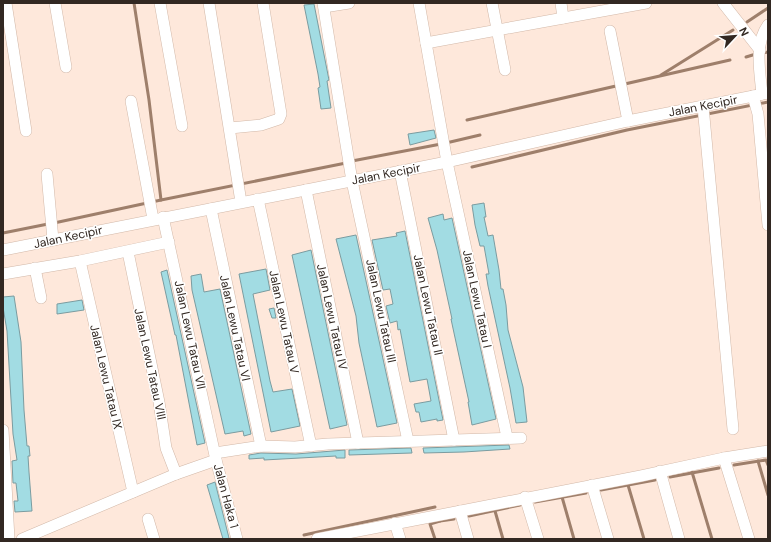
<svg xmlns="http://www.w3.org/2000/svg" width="771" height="542" font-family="'DM Sans',sans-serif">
  <rect width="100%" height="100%" fill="#fee8db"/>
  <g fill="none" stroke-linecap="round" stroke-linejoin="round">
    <!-- stream -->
    <g stroke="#9e7f6b" stroke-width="3">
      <path d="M134 3 149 100 161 200 346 163"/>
      <path d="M747 22 768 8"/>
      <path d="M762 53 768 52"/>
      <path d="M746 57 756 54"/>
      <path d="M661 75 733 30"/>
      <path d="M467 120 730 60"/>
      <path d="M446 143 480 135"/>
      <path d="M352 161 441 144"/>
      <path d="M472 167 627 130 768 102"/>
      <path d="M54 223 161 200"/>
      <path d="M3 233 48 224"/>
      <path d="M758 461 768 495"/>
      <path d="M734 465 766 460 768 465"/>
      <path d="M692 472 712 539"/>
      <path d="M670 477 719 468"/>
      <path d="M628 485 644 539"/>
      <path d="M601 490 655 480"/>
      <path d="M562 497 574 539"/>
      <path d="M535 502 586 493"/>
      <path d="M495 511 503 539"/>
      <path d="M469 516 520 505"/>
      <path d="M440 521 454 519"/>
      <path d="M304 535 435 507"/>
      <path d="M435 539 430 524 440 521"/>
    </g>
  </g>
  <!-- building -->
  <g fill="#a2dce3" stroke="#7b9ca0">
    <path d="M314 4 329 80 327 81 331 108 321 109 318 88 320 87 318 74 304 5Z"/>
    <path d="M434 130 436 138 410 145 408 134Z"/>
    <path d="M484 203 486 217H484L488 236 493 235 499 270 501 289H503L506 305 508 330 523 387 527 422 516 423 510 388 488 286 486 274H489L484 246H480L475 225 472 205Z"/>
    <path d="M443 214 444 220 452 218 496 419 472 425 468 402H469L454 333 451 319H452L437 250 428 218Z"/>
    <path d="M405 231 443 420 437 421V419L421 422 419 412H416L414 404 431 401 427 379 410 382 400 329 398 330 397 321 390 323 386 306 393 304 390 289 383 290 372 240 397 236 396 233Z"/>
    <path d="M356 235 397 423 377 427 359 343 356 316 336 239Z"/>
    <path d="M311 250 347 425 330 429 292 255Z"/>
    <path d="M266 269 270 290 253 294 270 381 273 392 292 389 300 426 271 432 239 274Z"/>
    <path d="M167 270 205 443 197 445 176 335H175L161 272Z"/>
    <path d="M201 274 204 292 220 289 251 434 244 436 243 431 225 434 192 290 191 276Z"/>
    <path d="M14 296 21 342 24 410 27 446H29L30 456H28L29 472 32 511 15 512 14 501H18L16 483H13L12 461 17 460 13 434 7 331 3 307V297Z"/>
    <path d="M82 300 84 310 57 314V304Z"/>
    <path d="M274 308 276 318H272L269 309Z"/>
    <path d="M509 445 510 449 464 452 424 453 423 448Z"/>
    <path d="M411 448 412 453 349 455V450Z"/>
    <path d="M345 450V458H336V456L264 460V458L249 459V455L261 453 296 454Z"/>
    <path d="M215 482 229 538 226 539H223L207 485Z"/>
  </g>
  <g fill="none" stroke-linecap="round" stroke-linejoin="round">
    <defs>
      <g id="minor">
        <path d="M6 3 26 131"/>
        <path d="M55 3 66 67"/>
        <path d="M160 3 182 126"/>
        <path d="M209 3 241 202"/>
        <path d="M323 3 352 181 408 441"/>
        <path d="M419 3 447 162 507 437"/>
        <path d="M492 3 505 70"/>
        <path d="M561 3 563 18"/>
        <path d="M723 3 760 50"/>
        <path d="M324 7 349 3"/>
        <path d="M610 31 628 121"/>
        <path d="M426 43 646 3"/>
        <path d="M762 94C760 72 754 44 768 25"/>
        <path d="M753 96 758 114 768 225"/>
        <path d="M131 101 153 219"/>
        <path d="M703 106 733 429"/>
        <path d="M230 128 261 125 279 119 281 114 263 3"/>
        <path d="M400 171 454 440"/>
        <path d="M47 174 53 240"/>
        <path d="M306 190 358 443"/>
        <path d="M258 199 311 446"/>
        <path d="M211 209 261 446"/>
        <path d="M163 217 216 460 237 539"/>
        <path d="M3 250 447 162 628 121 768 93"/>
        <path d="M128 252 159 402 166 448 176 474"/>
        <path d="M80 261 133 492"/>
        <path d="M35 268 41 298"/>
        <path d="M3 274 80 261 169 242"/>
        <path d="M3 430 9 539"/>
        <path d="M215 453 261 446 295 447 328 444 521 438"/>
        <path d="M724 458 749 539"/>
        <path d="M660 471 679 539"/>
        <path d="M592 485 608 539"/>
        <path d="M525 497 538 539"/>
        <path d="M460 511 468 539"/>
        <path d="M148 519 154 539"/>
        <path d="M395 523 400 539"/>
        <path d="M22 539 176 474 216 460"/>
        <path d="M317 539 641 476 724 458 768 451"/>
      </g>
    </defs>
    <!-- minor casing -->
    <use href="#minor" stroke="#d2b8a8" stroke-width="12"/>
    <!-- minor -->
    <use href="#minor" stroke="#fff" stroke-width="11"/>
  </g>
  <g text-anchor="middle" stroke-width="3" stroke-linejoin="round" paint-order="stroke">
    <!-- street labels -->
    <g font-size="12" fill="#322822" stroke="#fff">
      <text transform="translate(703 106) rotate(-11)" y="4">Jalan Kecipir</text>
      <text transform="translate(386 174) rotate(-11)" y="4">Jalan Kecipir</text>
      <text transform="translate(68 237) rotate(-12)" y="4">Jalan Kecipir</text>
      <text transform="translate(477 299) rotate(78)" y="4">Jalan Lewu Tatau I</text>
      <text transform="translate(428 305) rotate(78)" y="4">Jalan Lewu Tatau II</text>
      <text transform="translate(381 311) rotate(78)" y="4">Jalan Lewu Tatau III</text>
      <text transform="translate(332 317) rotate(78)" y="4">Jalan Lewu Tatau IV</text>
      <text transform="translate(284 322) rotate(78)" y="4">Jalan Lewu Tatau V</text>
      <text transform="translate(235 328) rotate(78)" y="4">Jalan Lewu Tatau VI</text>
      <text transform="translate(190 335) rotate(78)" y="4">Jalan Lewu Tatau VII</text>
      <text transform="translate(150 364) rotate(78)" y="4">Jalan Lewu Tatau VIII</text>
      <text transform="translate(106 377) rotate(77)" y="4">Jalan Lewu Tatau IX</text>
      <text transform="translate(226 496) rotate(75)" y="4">Jalan Haka 1</text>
    </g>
  </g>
  <!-- border -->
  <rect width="771" height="542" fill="none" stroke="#322822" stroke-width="8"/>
  <!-- north arrow -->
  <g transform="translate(735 36) rotate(64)" stroke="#ffffff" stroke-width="3" paint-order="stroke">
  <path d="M0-3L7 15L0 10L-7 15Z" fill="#322822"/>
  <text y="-6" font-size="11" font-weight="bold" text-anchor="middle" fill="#322822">N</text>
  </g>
</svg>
